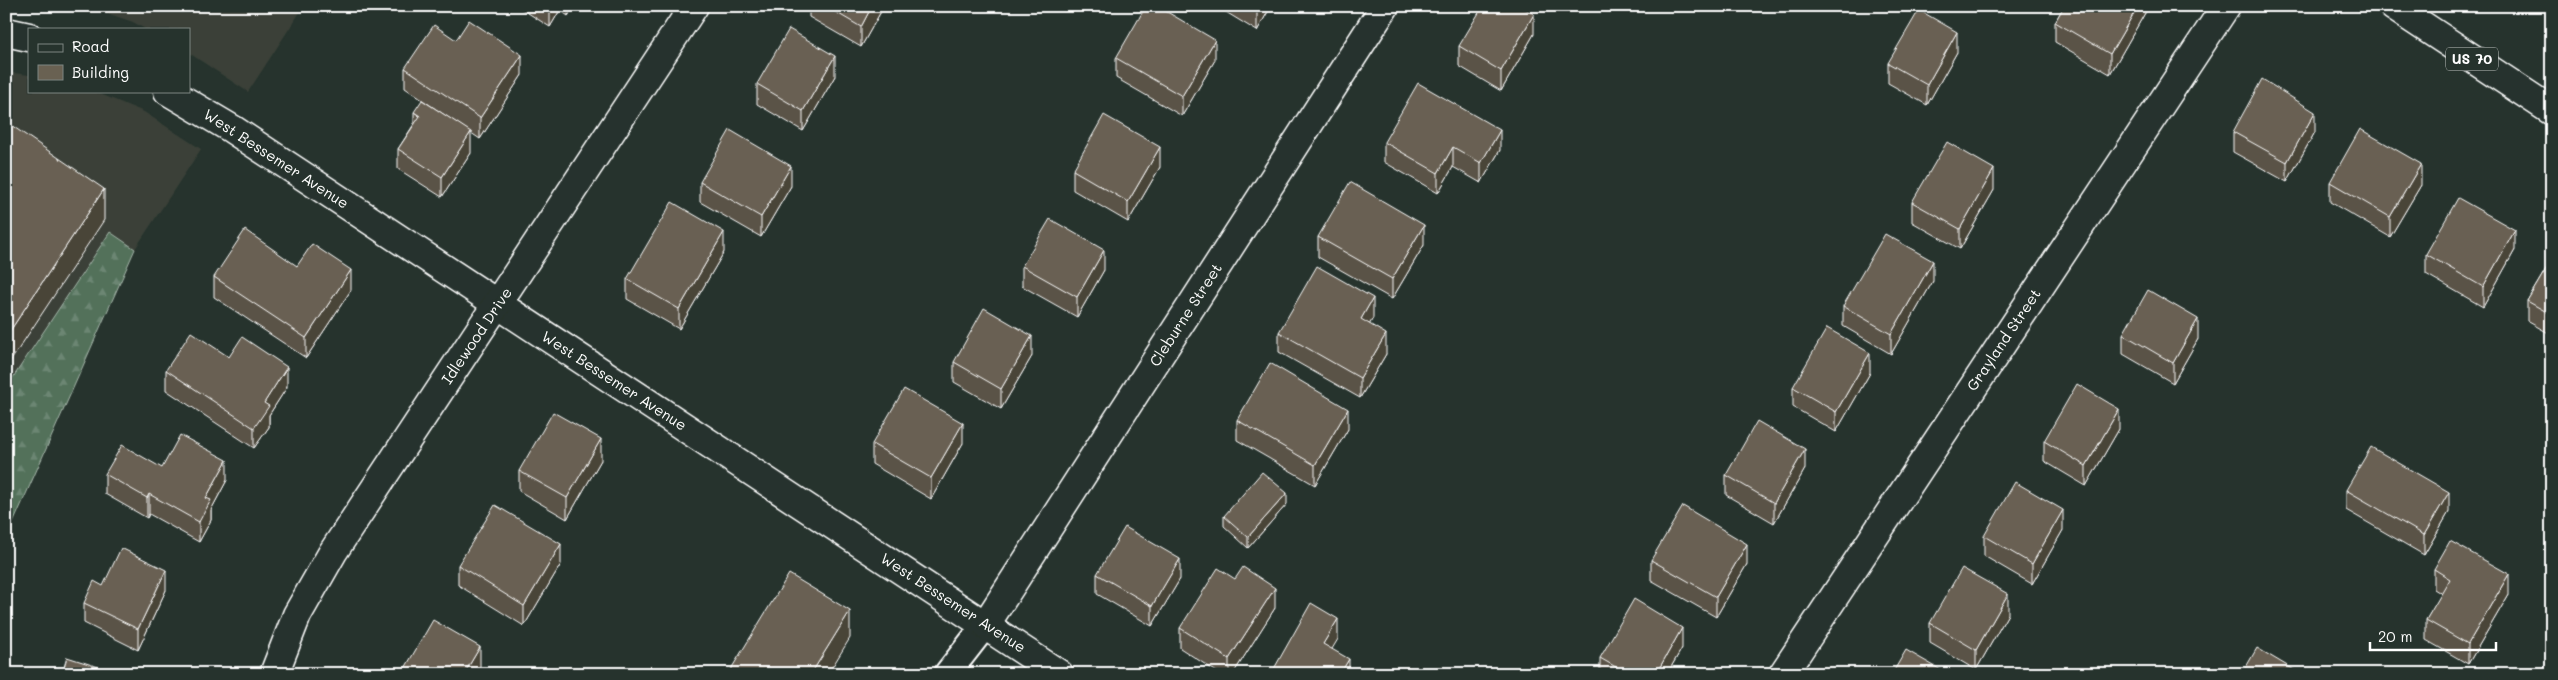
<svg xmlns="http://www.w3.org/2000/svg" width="2558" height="680" font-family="Mali,sans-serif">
  <defs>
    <pattern id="forest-firs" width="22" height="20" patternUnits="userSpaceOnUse" patternTransform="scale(1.25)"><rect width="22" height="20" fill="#52715a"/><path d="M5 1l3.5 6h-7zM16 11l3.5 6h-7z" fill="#6c8673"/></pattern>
  </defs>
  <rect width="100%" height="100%" fill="#26332d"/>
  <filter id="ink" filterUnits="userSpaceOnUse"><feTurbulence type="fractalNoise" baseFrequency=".02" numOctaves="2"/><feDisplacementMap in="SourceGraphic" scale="10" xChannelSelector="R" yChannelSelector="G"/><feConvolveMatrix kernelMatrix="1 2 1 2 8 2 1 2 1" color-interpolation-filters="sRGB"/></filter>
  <g filter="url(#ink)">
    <!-- built -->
    <g fill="#3a4138">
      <path d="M86 6H304L248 92 189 53V29H145L133 22Z"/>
      <path d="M6 72 29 75V91H93L144 112 201 149 135 249 110 232 6 388Z"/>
    </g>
    <!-- forest -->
    <path fill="url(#forest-firs)" stroke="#a8b8ac" d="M110 232 135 249 6 539V388Z"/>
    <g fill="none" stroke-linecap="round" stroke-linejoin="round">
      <defs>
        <path id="lane" d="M947 674 986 624"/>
        <g id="street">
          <path d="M6 32 29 37"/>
          <path d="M168 91 232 129 1059 674"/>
          <path d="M986 624 1385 6"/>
          <path d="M274 674 297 615 333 552 694 6"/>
          <path d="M1783 674 2226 6"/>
        </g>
        <path id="highway" d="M2393 6 2552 111"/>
      </defs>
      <!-- lane casing -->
      <use href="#lane" stroke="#fff" stroke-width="29"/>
      <!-- street casing -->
      <use href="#street" stroke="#fff" stroke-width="31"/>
      <!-- highway casing -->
      <use href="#highway" stroke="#fff" stroke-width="31"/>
      <!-- lane -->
      <use href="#lane" stroke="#26332d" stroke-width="25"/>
      <!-- street -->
      <use href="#street" stroke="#26332d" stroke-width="28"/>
      <!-- highway -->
      <use href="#highway" stroke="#26332d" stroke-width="28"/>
    </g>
    <!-- wall -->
    <g fill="#5a5347" stroke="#fff">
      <path d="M517 6H574L568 16 560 10 550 27Z"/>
      <path d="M809 6H884L861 47 809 17Z"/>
      <path d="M1216 6H1271L1257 31Z"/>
      <path d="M2064 6H2149L2110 74 2055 42V22Z"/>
      <path d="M1534 34 1501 91 1459 66V46Z"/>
      <path d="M456 40 522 75 480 139 405 88V68Z"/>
      <path d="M1957 52 1927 105 1888 83V63Z"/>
      <path d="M1116 58 1215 60 1182 116 1116 78Z"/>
      <path d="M835 76 803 131 757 104V84Z"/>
      <path d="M414 112 471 153 442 197 398 169V149L414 124Z"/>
      <path d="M2233 132H2315L2287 182 2233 152Z"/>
      <path d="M1384 142 1500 150 1481 183 1453 167 1438 193 1384 162Z"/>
      <path d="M1160 167 1128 222 1073 190V170Z"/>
      <path d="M700 182 791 186 761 237 700 202Z"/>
      <path d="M2330 182 2421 185 2390 237 2330 202Z"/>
      <path d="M1994 190 1960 249 1912 222V202Z"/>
      <path d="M1318 237 1424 245 1392 299 1318 257Z"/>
      <path d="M2515 250 2483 307 2426 274V254Z"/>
      <path d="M724 252 679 329 627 299V279Z"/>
      <path d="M2552 259V335L2527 321V301Z"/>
      <path d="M297 266 351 290 306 358 214 297V277Z"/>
      <path d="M1022 266 1104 270 1077 317 1022 286Z"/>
      <path d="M1933 281 1891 354 1843 326V306Z"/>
      <path d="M1373 318 1369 324 1386 354 1360 398 1279 352V332Z"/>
      <path d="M2123 334 2198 339 2173 383 2123 354Z"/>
      <path d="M1032 356 1001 409 954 382V362Z"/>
      <path d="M229 357 287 387 269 415V427L254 448 166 390V370Z"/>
      <path d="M1870 373 1836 432 1793 407V387Z"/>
      <path d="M1237 420 1348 429 1315 485 1237 440Z"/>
      <path d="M2119 429 2086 486 2044 461V441Z"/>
      <path d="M963 443 931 499 872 464V444Z"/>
      <path d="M601 460 567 519 519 491V471Z"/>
      <path d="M162 468 227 480 211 510V520L199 542 149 514 147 518 105 494V474Z"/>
      <path d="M1805 469 1774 523 1726 495V475Z"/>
      <path d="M2346 490 2449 512 2424 555 2346 510Z"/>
      <path d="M1287 504 1248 548 1224 526V516Z"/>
      <path d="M2063 530 2032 584 1984 556V536Z"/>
      <path d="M1651 560 1747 564 1716 617 1651 580Z"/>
      <path d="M561 564 524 626 458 585V565Z"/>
      <path d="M2434 569 2509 594 2468 664 2426 640V620L2442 594 2434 589Z"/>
      <path d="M1097 574 1180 579 1152 626 1097 594Z"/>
      <path d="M103 586 166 590 138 650 84 623V603Z"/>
      <path d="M1275 608 1233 674H1220L1180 648V628Z"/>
      <path d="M2008 614 1976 670 1930 643V623Z"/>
      <path d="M1682 648 1667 674H1600V658Z"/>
      <path d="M480 667 475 674H404V670Z"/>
    </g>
    <!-- shaded-wall -->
    <g fill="#4a4439" stroke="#fff">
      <path d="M550 6H560V10L550 27Z"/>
      <path d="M568 6H574L568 16Z"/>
      <path d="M872 6H884L861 47V27Z"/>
      <path d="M1259 6H1271L1257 31V10Z"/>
      <path d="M2138 6H2149L2110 74V54Z"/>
      <path d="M1534 14V34L1501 91V71Z"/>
      <path d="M1957 32V52L1927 105V85Z"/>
      <path d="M1215 40V60L1182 116V96Z"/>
      <path d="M522 55V75L480 139V118Z"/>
      <path d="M835 56V76L803 131V111Z"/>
      <path d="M2315 112V132L2287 182V162Z"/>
      <path d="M1500 130V150L1481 183V163Z"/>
      <path d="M471 132V153L442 197V177Z"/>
      <path d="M1160 147V167L1128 222V202Z"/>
      <path d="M1453 147V167L1438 193V173Z"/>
      <path d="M2421 164V185L2390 237V217Z"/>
      <path d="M791 166V186L761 237V217Z"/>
      <path d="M1994 169V190L1960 249V229Z"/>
      <path d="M104 189V220L6 368V337Z"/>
      <path d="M1424 225V245L1392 299V279Z"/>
      <path d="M2515 230V250L2483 307V287Z"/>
      <path d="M724 232V252L679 329V309Z"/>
      <path d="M1104 250V270L1077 317V297Z"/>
      <path d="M1933 261V281L1891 354V334Z"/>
      <path d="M351 270V290L306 358V338Z"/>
      <path d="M1373 298V318L1361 340V319Z"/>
      <path d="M2198 319V339L2173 383V363Z"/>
      <path d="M1386 334V354L1360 398V378Z"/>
      <path d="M1032 336V356L1001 409V389Z"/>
      <path d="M1870 353V373L1836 432V412Z"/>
      <path d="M287 367V387L269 415V427L254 448V428L264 403Z"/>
      <path d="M1348 409V429L1315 485V465Z"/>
      <path d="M2119 409V429L2086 486V466Z"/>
      <path d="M963 423V443L931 499V478Z"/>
      <path d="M601 439V460L567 519V498Z"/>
      <path d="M1805 449V469L1774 523V503Z"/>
      <path d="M227 460V480L211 510V520L199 542V522L206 498Z"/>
      <path d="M2449 492V512L2424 555V535Z"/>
      <path d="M1287 493V504L1248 548V537Z"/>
      <path d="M149 494V514L147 518V498Z"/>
      <path d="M2063 510V530L2032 584V564Z"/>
      <path d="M561 544V564L524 626V606Z"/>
      <path d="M1747 544V564L1716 617V597Z"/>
      <path d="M1180 559V579L1152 626V606Z"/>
      <path d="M166 570V590L138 650V629Z"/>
      <path d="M2509 574V594L2468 664V644Z"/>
      <path d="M1275 588V608L1233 674H1229V659Z"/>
      <path d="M2008 594V614L1976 670V650Z"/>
      <path d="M850 611V638L828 674H811Z"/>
      <path d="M1338 619V639L1323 664V644Z"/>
      <path d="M1682 628V648L1667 674H1656Z"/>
      <path d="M480 647V667L475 674H464Z"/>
      <path d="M1349 659V674H1340Z"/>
    </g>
    <!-- building -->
    <g fill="#696152" stroke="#fff">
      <path d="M825 6H872L861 27Z"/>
      <path d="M1146 6H1157L1215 40 1182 96 1116 58Z"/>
      <path d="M1250 6H1259L1257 10Z"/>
      <path d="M1483 6H1520L1534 14 1501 71 1459 46Z"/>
      <path d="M2064 6H2138L2110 54 2055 22Z"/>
      <path d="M1919 10 1957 32 1927 85 1888 63Z"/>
      <path d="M469 20 522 55 480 118 405 68 434 25 456 40Z"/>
      <path d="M789 29 835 56 803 111 757 84Z"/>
      <path d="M2262 79 2315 112 2287 162 2233 132Z"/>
      <path d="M1418 83 1500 130 1481 163 1453 147 1438 173 1384 142Z"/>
      <path d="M422 100 471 132 442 177 398 149 420 116 414 112Z"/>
      <path d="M1104 115 1160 147 1128 202 1073 170Z"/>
      <path d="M8 123 104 189 6 337V127Z"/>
      <path d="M2360 129 2421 164 2390 217 2330 182Z"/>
      <path d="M730 130 791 166 761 217 700 182Z"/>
      <path d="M1947 142 1994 169 1960 229 1912 202Z"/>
      <path d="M1350 182 1424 225 1392 279 1318 237Z"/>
      <path d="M2458 198 2515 230 2483 287 2426 254Z"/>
      <path d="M672 202 724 232 679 309 627 279Z"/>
      <path d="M1050 219 1104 250 1077 297 1022 266Z"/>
      <path d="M245 230 297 266 312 244 351 270 306 338 214 277Z"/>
      <path d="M1885 234 1933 261 1891 334 1843 306Z"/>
      <path d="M2552 259V315L2527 301Z"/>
      <path d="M1317 266 1373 298 1361 319 1386 334 1360 378 1279 332Z"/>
      <path d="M2148 290 2198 319 2173 363 2123 334Z"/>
      <path d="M984 308 1032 336 1001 389 954 362Z"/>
      <path d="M1827 328 1870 353 1836 412 1793 387Z"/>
      <path d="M191 332 229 357 242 337 287 367 264 403 269 406 254 428 166 370Z"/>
      <path d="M1270 363 1348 409 1315 465 1237 420Z"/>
      <path d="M2077 384 2119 409 2086 466 2044 441Z"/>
      <path d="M904 389 963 423 931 478 872 444Z"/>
      <path d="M553 412 601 439 567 498 519 471Z"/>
      <path d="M1757 421 1805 449 1774 503 1726 475Z"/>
      <path d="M180 435 227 460 206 498 211 500 199 522 149 494 147 498 105 474 122 445 162 468Z"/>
      <path d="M2371 447 2449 492 2424 535 2346 490Z"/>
      <path d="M1262 472 1287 493 1248 537 1224 516Z"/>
      <path d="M2015 482 2063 510 2032 564 1984 536Z"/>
      <path d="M495 505 561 544 524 606 458 565Z"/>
      <path d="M1683 506 1747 544 1716 597 1651 560Z"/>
      <path d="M1125 527 1180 559 1152 606 1097 574Z"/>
      <path d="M2450 541 2509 574 2468 644 2426 620 2450 579 2434 569Z"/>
      <path d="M121 548 166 570 138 629 84 603 94 581 103 586Z"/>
      <path d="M1243 567 1275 588 1229 659 1180 628 1218 568 1235 579Z"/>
      <path d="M1962 568 2008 594 1976 650 1930 623Z"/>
      <path d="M789 574 850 611 811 674H728Z"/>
      <path d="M1634 599 1682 628 1656 674H1628L1600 658Z"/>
      <path d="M1311 603 1338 619 1323 644 1349 659 1340 674H1271Z"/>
      <path d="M433 620 480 647 464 674H410L404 670Z"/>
      <path d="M2257 648 2301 674H2242Z"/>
      <path d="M1906 650 1948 674H1892Z"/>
      <path d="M67 657 114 672V674H62Z"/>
    </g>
  </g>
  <g text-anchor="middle" stroke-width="5" stroke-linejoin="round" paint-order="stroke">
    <!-- shield labels -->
    <rect fill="#26332d" stroke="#bec2c0" stroke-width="1" x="2446" y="47.5" width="52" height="23" rx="4"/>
    <g font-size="14" font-weight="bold" fill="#fff">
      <text x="2472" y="64">US 70</text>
    </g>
    <!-- street labels -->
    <g font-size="15" fill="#fff" stroke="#26332d">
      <text transform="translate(276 159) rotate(33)" y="5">West Bessemer Avenue</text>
      <text transform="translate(1186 315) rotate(-57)" y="5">Cleburne Street</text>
      <text transform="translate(477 336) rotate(-56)" y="5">Idlewood Drive</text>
      <text transform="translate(2004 340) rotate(-56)" y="5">Grayland Street</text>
      <text transform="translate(614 381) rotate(33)" y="5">West Bessemer Avenue</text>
      <text transform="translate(953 603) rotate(33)" y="5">West Bessemer Avenue</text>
    </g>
  </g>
  <!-- margin -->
  <rect width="2558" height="680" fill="none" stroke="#26332d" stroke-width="25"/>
  <rect x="12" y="12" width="2533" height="655" fill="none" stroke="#fff" stroke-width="2" filter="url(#ink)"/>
  <!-- legend -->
  <rect x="28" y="28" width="162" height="65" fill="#26332d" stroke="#7d8581"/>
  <rect x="38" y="44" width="25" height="8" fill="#26332d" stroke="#7d8581"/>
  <text x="72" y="52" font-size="15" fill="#ffffff">Road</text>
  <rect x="38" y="65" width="25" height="15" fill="#696152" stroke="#7d8581"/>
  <text x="72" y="78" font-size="15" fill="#ffffff">Building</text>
  <!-- scale -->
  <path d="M2370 642v8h126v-8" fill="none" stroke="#ffffff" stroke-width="2.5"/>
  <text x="2378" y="642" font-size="15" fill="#ffffff" stroke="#26332d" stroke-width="4" paint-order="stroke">20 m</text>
</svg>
